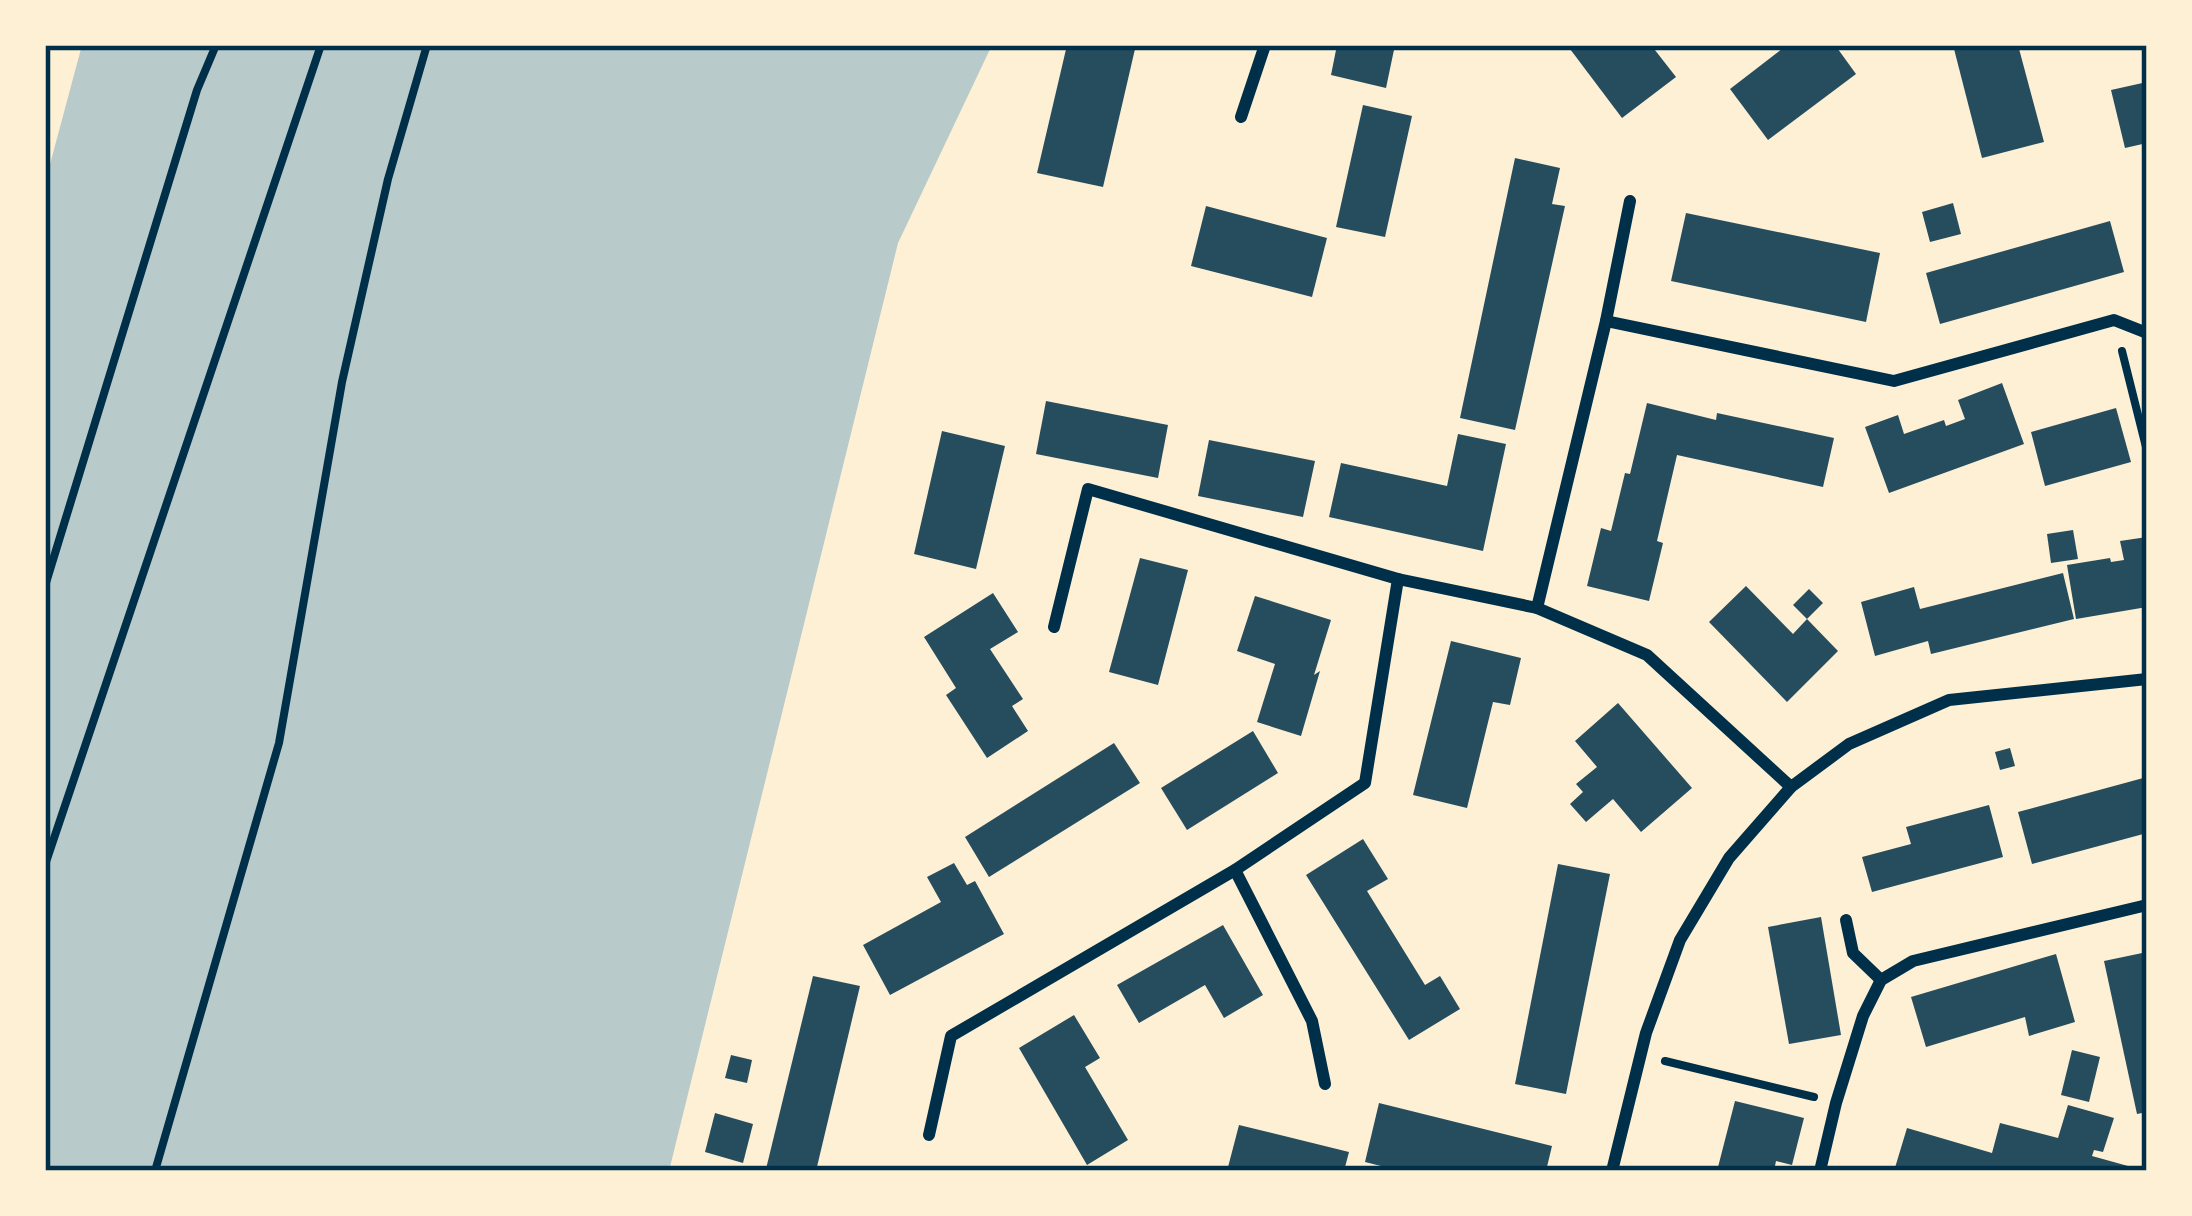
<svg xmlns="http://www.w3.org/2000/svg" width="2192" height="1216" font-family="'Golos Text',sans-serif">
  <rect width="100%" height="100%" fill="#fdf0d5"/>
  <!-- green -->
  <path fill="#b9caca" d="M82 45H992L898 243 669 1171H45V183Z"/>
  <!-- building -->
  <g fill="#264d5e">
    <path d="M1067 45H1118L1135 49 1103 187 1037 173Z"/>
    <path d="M1337 45H1395L1386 88 1331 75Z"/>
    <path d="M1567 45H1651L1676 77 1622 118Z"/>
    <path d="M1787 45H1835L1856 74 1768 140 1730 89Z"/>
    <path d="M1953 45H2018L2044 142 1982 158Z"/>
    <path d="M2147 82V143L2125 148 2111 90Z"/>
    <path d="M1363 105 1412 116 1385 237 1336 227Z"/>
    <path d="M1515 158 1560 168 1552 204 1565 206 1515 430 1460 418Z"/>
    <path d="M1953 203 1961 234 1930 242 1922 212Z"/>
    <path d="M1206 206 1327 238 1312 297 1191 266Z"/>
    <path d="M1686 213 1880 253 1866 322 1671 281Z"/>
    <path d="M2110 221 2124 272 1940 324 1926 273Z"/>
    <path d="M2002 383 2024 444 1889 493 1865 427 1898 415 1904 434 1944 420 1946 426 1965 419 1958 400Z"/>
    <path d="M1046 401 1168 425 1158 478 1036 454Z"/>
    <path d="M1647 403 1716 420 1717 413 1834 438 1823 487 1677 455 1657 541 1663 543 1649 601 1587 586 1601 528 1611 531 1625 473 1630 474Z"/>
    <path d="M2116 408 2131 462 2045 486 2031 432Z"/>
    <path d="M942 431 1005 446 976 569 914 554Z"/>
    <path d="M1458 434 1506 444 1483 551 1329 517 1341 463 1447 486Z"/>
    <path d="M1209 440 1315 461 1303 517 1198 496Z"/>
    <path d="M2073 530 2078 559 2051 563 2047 534Z"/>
    <path d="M2147 537V607L2076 619 2067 565 2110 558 2111 562 2124 560 2120 541Z"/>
    <path d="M1140 558 1188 570 1158 685 1109 672Z"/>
    <path d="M2063 573 2074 619 1931 654 1928 641 1875 656 1861 602 1914 587 1920 609Z"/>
    <path d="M1746 586 1793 634 1807 619 1838 651 1787 702 1709 622Z"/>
    <path d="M1809 589 1823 603 1807 619 1793 605Z"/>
    <path d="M993 593 1018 632 990 649 1023 699 1012 706 1028 731 987 758 946 695 956 688 924 637Z"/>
    <path d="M1255 596 1331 620 1314 675 1320 671 1301 736 1257 722 1275 664 1237 651Z"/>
    <path d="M1451 641 1521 658 1510 705 1493 702 1467 808 1413 795Z"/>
    <path d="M1618 703 1692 788 1641 832 1613 799 1586 822 1570 804 1583 792 1576 784 1597 767 1575 741Z"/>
    <path d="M1253 731 1278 773 1187 830 1161 788Z"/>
    <path d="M1114 743 1140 783 989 877 965 837Z"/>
    <path d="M2010 748 2015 766 2000 770 1995 752Z"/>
    <path d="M2147 777V833L2032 864 2018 812Z"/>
    <path d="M1989 805 2003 857 1872 892 1862 857 1911 844 1906 827Z"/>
    <path d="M1363 839 1388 879 1367 891 1425 985 1440 976 1460 1009 1409 1040 1306 875Z"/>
    <path d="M954 863 967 885 975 881 1004 934 890 995 863 945 941 902 927 877Z"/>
    <path d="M1558 864 1610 874 1566 1094 1515 1084Z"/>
    <path d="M1821 917 1841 1035 1789 1044 1768 927Z"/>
    <path d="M1223 925 1263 995 1224 1018 1205 985 1139 1023 1117 985Z"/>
    <path d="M2147 952V1112L2137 1114 2104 961Z"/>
    <path d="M2056 954 2075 1022 2029 1036 2025 1017 1926 1047 1911 997Z"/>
    <path d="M813 976 860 986 816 1171H774L766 1169Z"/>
    <path d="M1074 1015 1100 1058 1085 1067 1128 1140 1087 1165 1019 1048Z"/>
    <path d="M2072 1050 2100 1057 2089 1102 2061 1095Z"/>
    <path d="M731 1055 752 1060 747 1083 725 1078Z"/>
    <path d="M1735 1101 1804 1118 1792 1165 1776 1161 1774 1171H1717Z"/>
    <path d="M1379 1103 1552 1146 1546 1171H1401L1365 1162Z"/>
    <path d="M2068 1105 2114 1118 2103 1152 2094 1150 2092 1156 2146 1171H1894L1907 1128 1992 1153 2000 1123 2058 1138Z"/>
    <path d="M715 1113 753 1124 743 1163 705 1152Z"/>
    <path d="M1239 1125 1349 1152 1344 1171H1227Z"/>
  </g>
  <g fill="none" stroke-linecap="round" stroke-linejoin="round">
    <!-- path -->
    <g stroke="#003049" stroke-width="8">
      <path d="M2122 351 2147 451"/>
      <path d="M45 586 197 90 216 45"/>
      <path d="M45 865 321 45"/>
      <path d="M1665 1061 1814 1097"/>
      <path d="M155 1171 279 743 342 382 388 179 427 45"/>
    </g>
    <!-- minor -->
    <g stroke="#003049" stroke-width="12">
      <path d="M1241 117 1265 45"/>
      <path d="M1606 321 1894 381 2114 320 2147 333"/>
      <path d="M1537 608 1606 321 1630 201"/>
      <path d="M1054 627 1088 489 1398 579 1537 608 1647 655 1791 787"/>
      <path d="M1235 870 1312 1021 1325 1084"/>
      <path d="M1846 920 1853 953 1881 980"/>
      <path d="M929 1135 951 1036 1235 870 1365 783 1398 579"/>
      <path d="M1612 1171 1646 1033 1680 940 1729 858 1791 787 1849 744 1949 700 2147 679"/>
      <path d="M1820 1171 1836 1103 1863 1016 1881 980 1913 961 2147 905"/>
    </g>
  </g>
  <!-- border -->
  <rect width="2192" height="1216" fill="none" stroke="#fdf0d5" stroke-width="96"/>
  <rect x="48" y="48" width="2096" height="1120" fill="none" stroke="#003049" stroke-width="4.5"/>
</svg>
